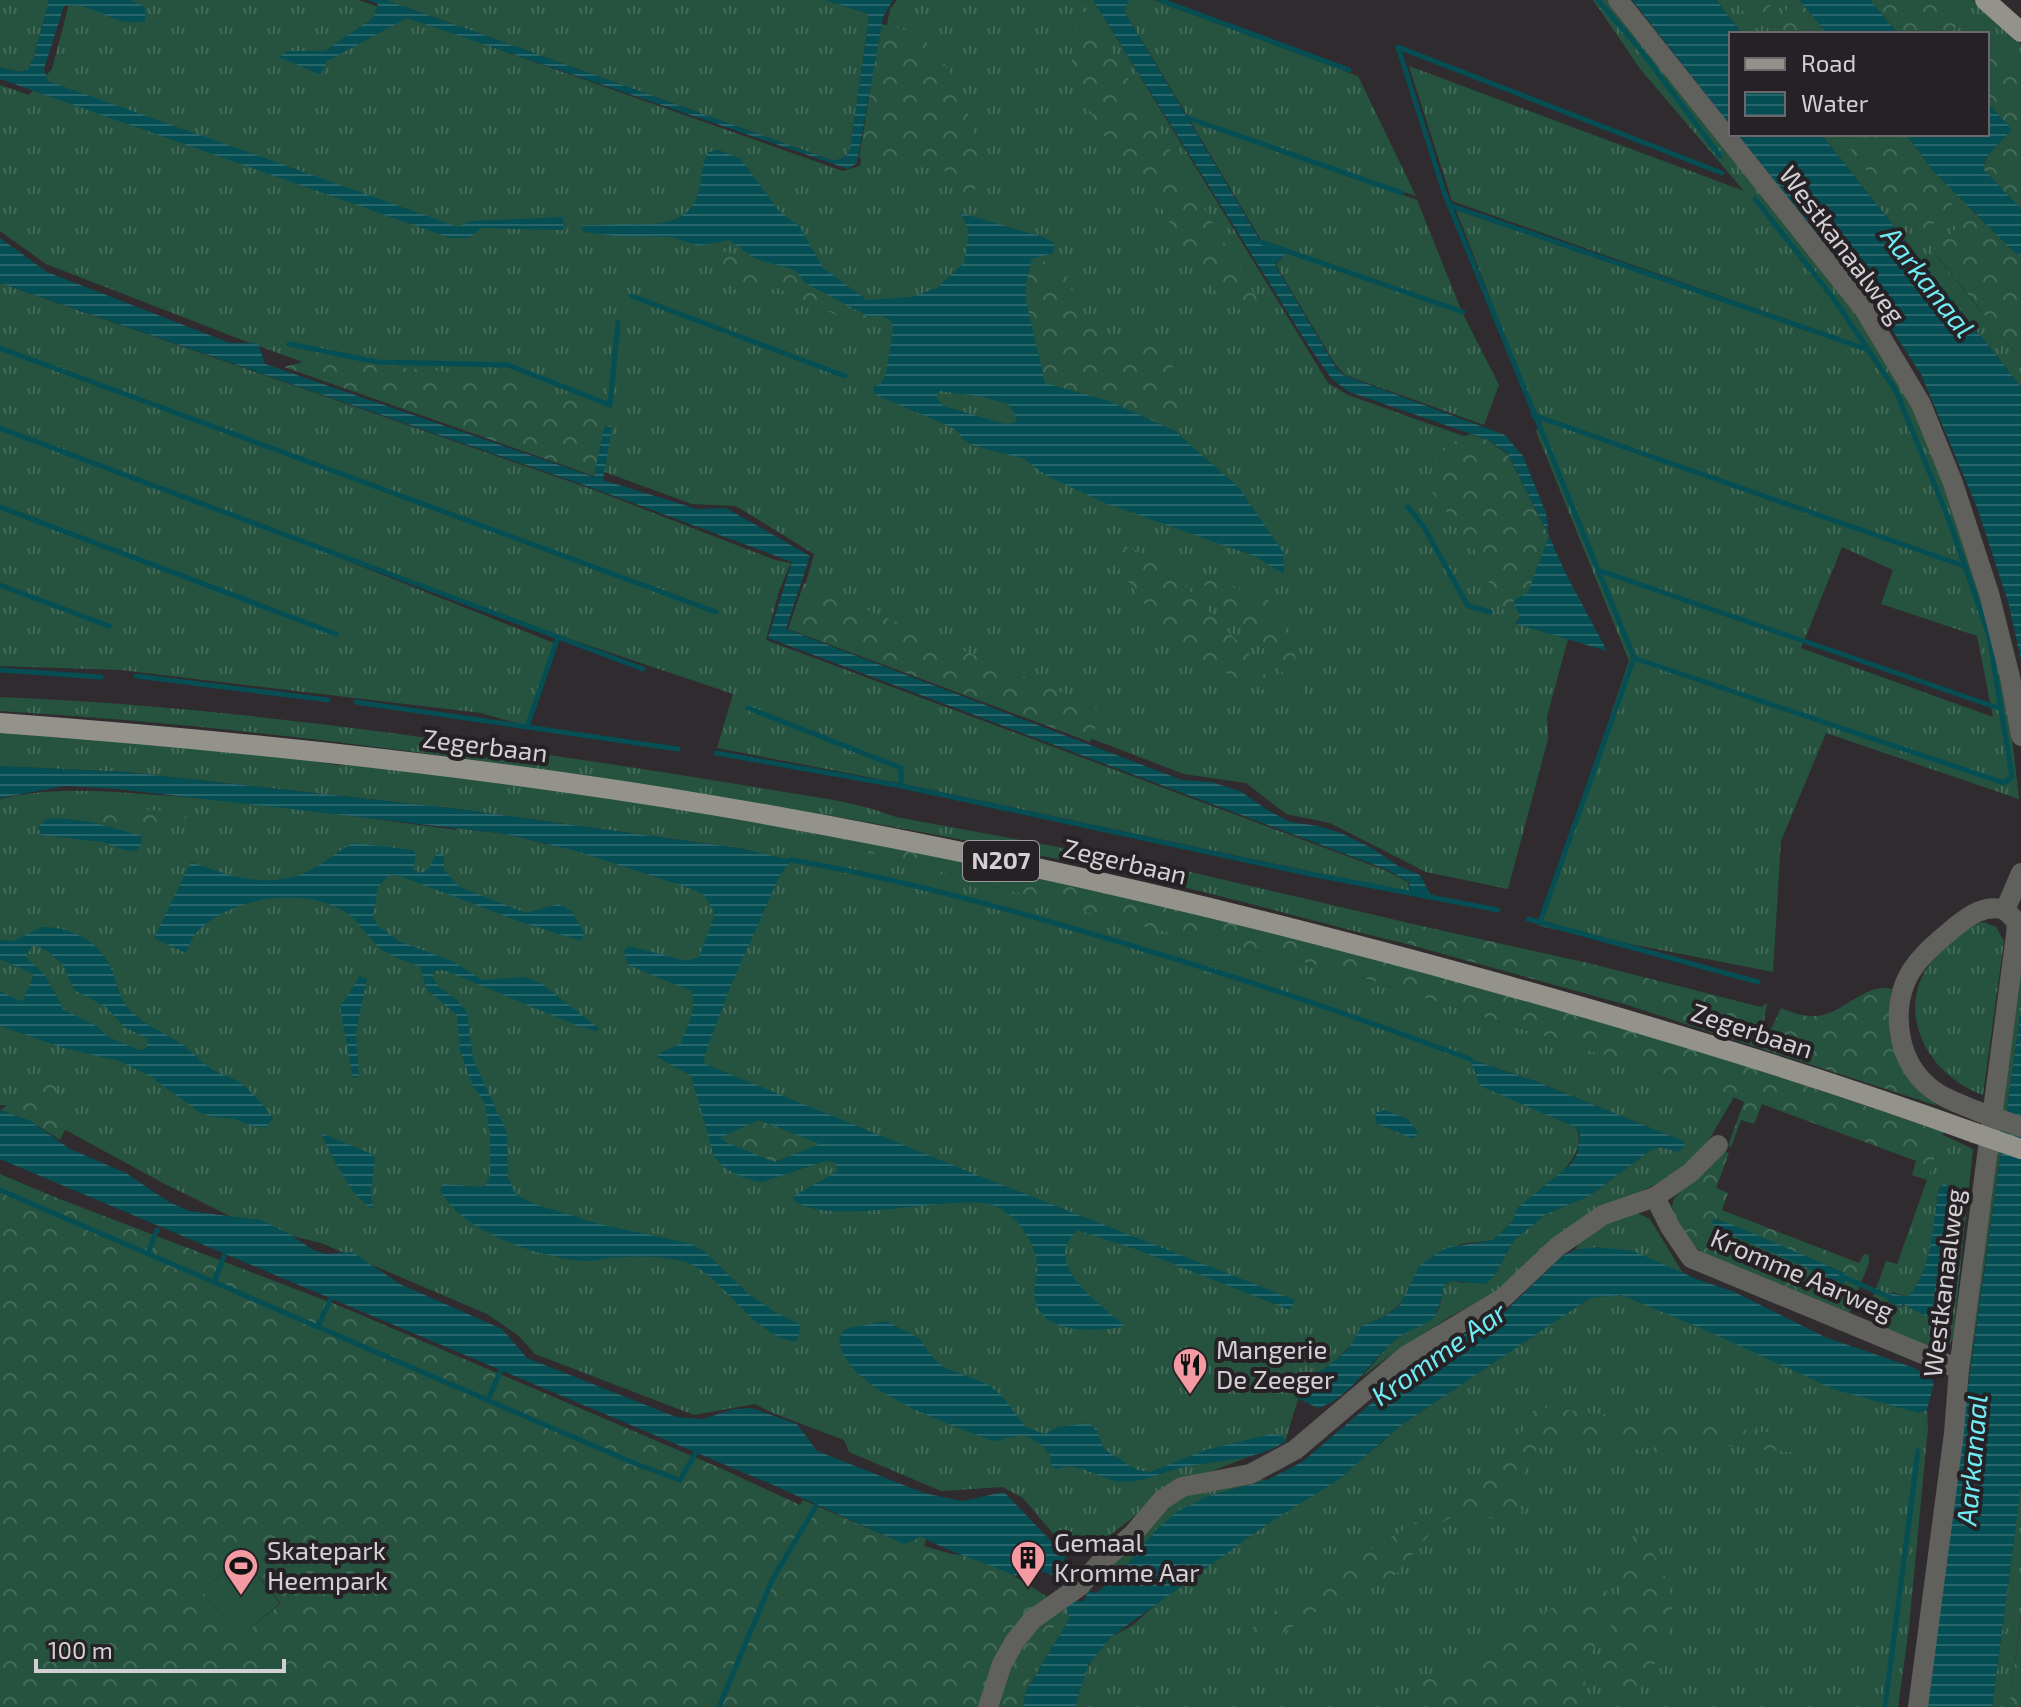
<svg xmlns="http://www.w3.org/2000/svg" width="2021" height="1707" font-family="'Exo 2',sans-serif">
  <defs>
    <pattern id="grass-tufts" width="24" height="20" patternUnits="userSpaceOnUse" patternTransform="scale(2)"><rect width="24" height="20" fill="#25533f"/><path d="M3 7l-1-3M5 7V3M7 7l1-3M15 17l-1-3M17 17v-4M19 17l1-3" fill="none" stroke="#446b5a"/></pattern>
    <pattern id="forest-crowns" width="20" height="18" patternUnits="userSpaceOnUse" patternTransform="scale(2)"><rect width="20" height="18" fill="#25533f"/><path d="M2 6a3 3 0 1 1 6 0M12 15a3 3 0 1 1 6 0" fill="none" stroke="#446b5a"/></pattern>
    <pattern id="water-rules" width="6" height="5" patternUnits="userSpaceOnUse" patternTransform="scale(2)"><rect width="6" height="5" fill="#054e53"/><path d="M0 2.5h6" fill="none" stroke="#29666b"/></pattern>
  </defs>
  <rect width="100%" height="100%" fill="#302b2f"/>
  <!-- grass -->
  <g fill="url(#grass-tufts)" fill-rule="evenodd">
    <path d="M0 0H49L34 57 28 69 20 72 0 67Z"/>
    <path d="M70 0H359L843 171 860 166 890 9 897 0H1108L1100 11 1328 383 1348 395 1489 445 1505 603 1517 624 1568 639 1547 717 1548 739 1508 889 1426 872 1330 823 1286 814 1246 783 1184 774 794 625 814 554 736 506 692 504 237 338 46 264 0 231V85L29 95 52 69Z"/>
    <path d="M386 0H825L866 13 869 18 850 149C845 159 842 160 831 160Z"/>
    <path d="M1129 0H1154L1358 76 1416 196 1188 117 1124 11Z"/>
    <path d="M1593 0H1608L1816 258 1901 381 1964 531 2009 713 2019 799 1826 733 1781 841 1773 972 1539 926 1629 661 1536 431 1542 423 1525 388 1456 210 1867 351 1879 371 1872 354 1853 329 1865 347 1452 201 1409 66 1744 191 1641 70ZM1842 547 1893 570 1881 604 1977 636 1993 717 1801 648Z"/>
    <path d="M1716 0H1735L1754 25 1775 0H1795L1765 34H1742Z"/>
    <path d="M1951 0H1973L2021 44V68L1994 40 1987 46V34H1949L1966 17Z"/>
    <path d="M1189 119 1417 200 1462 312 1499 385 1484 425 1345 375 1335 364 1276 265 1286 253 1460 311 1261 240Z"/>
    <path d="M1821 134H1838L1918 235H1923L1960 196 1973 212 1933 252 2021 360V387Z"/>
    <path d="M0 283 597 491 775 560 791 563 779 591 766 640 1387 871 1408 882 1410 893 899 783 717 748 733 694 507 618 305 544 554 643 527 726 481 713 121 670 0 666Z"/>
    <path d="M0 697C204 705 408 734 610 764 668 773 726 782 784 792 822 798 860 803 896 817L1182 870 1413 924 1407 944C1324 924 1241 900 1157 881 1010 847 861 820 713 796 476 758 239 725 0 711Z"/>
    <path d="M0 731 297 758 336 765 432 767 801 830 825 840 1136 925 1251 949 1351 974 1734 1097 1704 1148 1669 1178 1592 1214 1501 1289 1446 1319 1385 1359 1361 1378 1390 1344 1411 1328 1432 1319 1439 1309 1444 1285 1451 1281 1464 1283 1495 1275 1514 1240 1546 1214 1589 1196 1652 1149 1661 1147 1678 1152 1683 1141 1537 1082 1470 1059 1480 1085 1575 1127C1594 1157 1535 1196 1515 1214L1512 1222 1493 1240 1460 1244 1410 1287 1400 1304 1384 1317 1361 1326 1356 1339 1334 1362 1303 1383 1285 1442 1172 1487 1109 1536 1060 1542 1023 1498 1002 1487 941 1491 849 1452 844 1440 770 1412 755 1404 694 1415 535 1354 519 1336 487 1314 321 1243 248 1225 161 1182 60 1127 32 1108 0 1105V799C59 785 111 792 171 796 267 803 362 817 457 830L455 828 506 834 550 845 791 860 738 848 458 809 126 772 0 766Z"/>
    <path d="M1984 922 1996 927 2004 941 1983 1095C1917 1071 1888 992 1948 945 1960 936 1970 925 1984 922Z"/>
    <path d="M2021 950V1010L1968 1382 1970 1347Z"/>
    <path d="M1943 1135 1973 1149 1953 1338 1949 1346 1937 1351 1877 1325 1870 1305 1886 1261 1897 1264ZM1944 1183 1949 1187V1194L1932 1310 1928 1317 1905 1305 1900 1307 1889 1302 1888 1299 1893 1292 1908 1297C1933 1269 1933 1225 1939 1189Z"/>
    <path d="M1637 1213 1650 1219 1684 1275C1639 1257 1626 1244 1575 1250 1590 1225 1611 1221 1637 1213Z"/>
    <path d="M1606 1295 1650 1296 1919 1413 1927 1410 1928 1428 1909 1627 1898 1707H1063L1099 1649 1111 1637 1133 1625 1165 1596 1378 1446 1400 1426 1558 1319 1590 1298Z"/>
    <path d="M1239 1476 1267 1480 1208 1496 1157 1529 1118 1576 1107 1565 1166 1505 1189 1490Z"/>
    <path d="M2021 1486V1613L2009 1707H1992Z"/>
    <path d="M1064 1601 1070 1618 1026 1691 997 1687Z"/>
  </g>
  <!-- forest -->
  <g fill="url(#forest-crowns)" fill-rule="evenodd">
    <path d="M1735 0H1775L1754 25Z"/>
    <path d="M1795 0H1799L1828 34H1765Z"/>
    <path d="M1870 0H1951L1966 17 1949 34H1898Z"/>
    <path d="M1085 6 1262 307C1218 334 1166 208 1146 183 1139 175 1129 170 1123 162 1107 143 1074 89 1072 65 1071 46 1076 22 1085 6Z"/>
    <path d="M881 24C891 26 903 27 912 32 952 52 988 143 976 186 974 195 966 205 961 213L947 171 859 158Z"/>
    <path d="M1994 40 2021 68V209L1983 170C1985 154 2001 141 2011 130L1987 102V46Z"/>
    <path d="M1838 134H1906L1934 172 1960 196 1923 235H1918Z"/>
    <path d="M1973 212 2021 256V360L1933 251Z"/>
    <path d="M722 251 746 256 767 268 795 270C811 289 844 306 866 316 874 319 882 316 891 321L893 328 861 326 777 288 761 292 734 289 720 277 716 257Z"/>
    <path d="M1032 259C1071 265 1065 276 1078 307 1080 312 1082 319 1086 323 1120 359 1169 317 1177 386 1178 401 1181 415 1178 429L1175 431 1109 401 1045 383C1036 342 1018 301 1032 259Z"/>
    <path d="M314 359 449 372 521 382 596 410 609 409 608 426 603 427 594 476 284 367Z"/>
    <path d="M1470 434 1488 440 1508 455 1549 536 1520 617 1513 626 1493 591 1474 549 1428 486C1431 462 1446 443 1470 434Z"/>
    <path d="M1114 544H1121L1164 563 1250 655 1282 697 1179 653 1112 558 1109 547Z"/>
    <path d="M1197 577C1216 583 1253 591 1269 601 1282 610 1303 677 1305 694L1302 698 1261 645Z"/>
    <path d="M804 583 1082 701 1097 710 1099 719 1090 742 788 629Z"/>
    <path d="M93 805 191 813C164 839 147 838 113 828 101 825 93 823 85 813Z"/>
    <path d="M801 830C1040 875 1279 929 1513 995 1658 1036 1801 1084 1944 1132L1927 1180 1912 1175 1916 1161 1762 1104 1754 1124 1741 1120 1731 1147 1728 1146 1744 1102 1734 1097 1351 974 1251 949 1136 925 825 840Z"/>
    <path d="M1413 924 1588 963 1761 1007 1767 1003 1763 1027 1771 1029 1781 1008C1793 1013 1804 1017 1817 1016 1845 1013 1865 982 1892 989 1882 1047 1897 1068 1938 1106L1627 1005 1407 944Z"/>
    <path d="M49 1083 56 1088 65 1130 60 1140 30 1121 0 1110 38 1087Z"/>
    <path d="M758 1120 821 1144 774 1162 728 1143 719 1137Z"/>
    <path d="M1721 1150 1729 1153 1716 1188 1728 1193 1722 1210 1859 1263 1864 1254 1869 1255V1263L1849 1313 1718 1260 1696 1248 1675 1222 1672 1206 1674 1198ZM1716 1219 1847 1274 1844 1283 1718 1229Z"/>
    <path d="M0 1174 57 1198 340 1306 720 1468 800 1505 803 1500 884 1535 913 1541 920 1536 926 1539 924 1546 952 1554 985 1558 1067 1609 1035 1653 1023 1707H0ZM242 1557 281 1603 240 1637 202 1591Z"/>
    <path d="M1538 1407 1646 1419 1649 1422 1647 1440 1641 1451C1616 1440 1577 1428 1550 1439 1539 1443 1532 1456 1527 1466 1514 1489 1512 1487 1522 1511L1519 1519 1513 1522 1469 1514 1451 1517 1436 1527 1395 1575 1381 1583 1336 1599 1267 1643C1257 1647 1250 1643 1243 1635L1295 1596 1478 1484 1517 1442 1531 1413Z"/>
    <path d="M1669 1421 1806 1437C1806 1446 1800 1450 1791 1452L1683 1441 1666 1458 1652 1456 1659 1429Z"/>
    <path d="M1633 1535C1648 1544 1654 1554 1661 1568 1689 1621 1658 1655 1634 1702L1596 1686Z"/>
    <path d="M1608 1591 1579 1707H1445L1419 1696 1417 1688 1426 1679 1454 1669 1517 1625 1576 1598Z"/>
    <path d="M2021 1613V1707H2009L2021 1616Z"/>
  </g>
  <!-- pitch -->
  <path fill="#25533f" d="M242 1558 280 1603 240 1637 202 1591Z"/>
  <!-- water -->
  <g fill="url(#water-rules)" fill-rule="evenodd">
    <path d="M49 0H130L145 7V21C114 29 93 0 64 6L44 69 48 81 458 227 471 221 563 217V230L481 228 469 238H450L0 79V67L19 72 28 69 34 57Z"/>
    <path d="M367 0H386L831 160C842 160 845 159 850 149L869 18 866 13 825 0H893L883 17 857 163 848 169 407 18 327 61 321 75 279 57 288 51H325L374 17 378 4Z"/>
    <path d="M1093 0H1129L1124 11 1261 242 1263 245 1286 253 1275 265 1335 366 1343 375 1505 435 1523 456 1546 513 1549 536 1566 574 1607 651 1516 624 1520 617 1513 601 1528 592 1549 536 1508 454 1489 440 1349 392 1331 378 1308 345Z"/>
    <path d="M1632 0H1716L1742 34H1731V126Z"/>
    <path d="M1799 0H1870L1898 34H1828Z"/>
    <path d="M1987 102 2012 130C2001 141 1985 154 1983 169L2021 209V256L2013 251 1934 172 1906 134H1987Z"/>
    <path d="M1737 134H1821L2021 387V660L2009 605 1978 510 1921 374 1885 319Z"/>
    <path d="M719 150 741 159 779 211 800 227 823 268 867 300 912 297 937 288 964 263 969 232 961 213 1043 237 1054 243 1053 253 1032 259 1026 284V301L1045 383 1109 401 1175 431 1239 488 1283 552 1284 574 1254 556 1105 503 1047 476 1024 459 972 445 962 438 955 429 874 394 873 387 881 384 886 373 893 328 891 321 882 316 869 317 805 283 795 270 756 259 729 240 698 246 672 237 616 236 583 232 582 225C596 226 611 224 625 224 649 225 685 226 696 199 703 183 700 167 708 152ZM940 391 983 397 1008 404 1017 419 1014 423 1005 424 943 406 936 397Z"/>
    <path d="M0 238 47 272 230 343H258L265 364 594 477 604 427H612L603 480 697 509 726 508 810 556 786 629 1182 780 1211 782 1240 791 1266 809 1290 822 1318 826 1341 833 1370 847 1398 866 1420 875 1432 898 1411 894 1409 882 1388 870 768 638 792 562 598 490 0 283Z"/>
    <path d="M0 766 126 772 458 809 738 848 792 860 780 875 728 992 704 1058 705 1064 972 1173 1295 1300 1290 1310 1135 1249 1077 1230C1040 1266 1100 1303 1125 1326 1098 1332 1042 1336 1035 1299 1032 1288 1039 1274 1037 1263 1034 1239 1013 1210 989 1204 948 1195 815 1230 792 1197L838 1171 835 1162 826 1161 762 1182C746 1180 722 1170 714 1156L691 1076 657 1057 659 1053 680 1044C686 1028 698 1009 691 991L628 965 624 952 627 947H633L687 961 699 957 715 914 705 896 695 890 576 851 506 834 117 789 66 786 0 798ZM758 1120 820 1144 774 1162 728 1143 720 1138Z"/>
    <path d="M58 818 92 822 142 836V844L136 851 124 850 102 842 41 835 38 827 45 820Z"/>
    <path d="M353 843 413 850 416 854 413 869 421 873 429 869 437 852 444 855V870L460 887 526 913 558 904 571 910 584 933 581 941 521 922 397 875 388 876 378 887 373 917 378 926 399 941 454 962 482 980 525 977 542 984 600 1029 596 1031 578 1026 444 970 434 971 432 977 440 988 457 1000 467 1012 473 1059 507 1133 508 1178 516 1195 535 1204 599 1224 688 1243 704 1251 746 1292 775 1312 801 1325 797 1341C755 1341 722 1272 683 1261 659 1255 633 1256 609 1258 601 1259 593 1261 585 1261 540 1258 461 1232 440 1190L443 1184 482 1187 486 1185 490 1175V1136L485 1103 473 1086 460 1051 457 1015 427 990 420 967C408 961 391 957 381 949 366 937 359 919 342 910 300 887 231 897 197 932 192 937 189 947 186 953L154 938 191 862C227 875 262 888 300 875 318 868 336 852 353 843Z"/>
    <path d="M42 927C70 926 100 942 111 968 118 984 118 1000 132 1012 145 1025 163 1032 178 1042 191 1049 199 1061 211 1069 218 1074 227 1075 234 1079 250 1088 262 1104 273 1118L266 1127 251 1126 235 1119 212 1117 199 1112 150 1076 119 1061 64 1048 0 1026V991L22 1002 34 974 0 959V940L14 941ZM32 946H38L50 953 63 965 74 990 106 1007 124 1027 148 1039 146 1049 140 1050 108 1037 98 1027 64 1010 45 975 26 957Z"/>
    <path d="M360 976 367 979 356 1032 359 1077 353 1078 340 1007Z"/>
    <path d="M2021 1010V1486L1992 1707H1923Z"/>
    <path d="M1470 1059 1537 1082 1683 1141 1685 1146 1678 1152 1661 1147 1652 1149 1589 1196 1546 1214 1514 1240 1495 1275 1486 1284 1451 1281 1444 1285C1441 1296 1440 1312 1431 1320 1420 1328 1405 1331 1393 1342 1368 1363 1351 1398 1318 1408L1295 1397 1297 1384C1323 1371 1350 1355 1361 1326L1384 1317 1400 1305 1420 1265 1446 1248 1493 1240 1512 1222 1517 1208 1570 1165 1577 1154 1580 1135 1575 1127 1480 1086Z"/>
    <path d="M0 1110 30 1121 70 1149 126 1173 169 1202 189 1211 261 1220 291 1235 313 1250 326 1254 352 1252 400 1284 502 1329 527 1358 676 1417 703 1419 734 1409 751 1408 797 1424 817 1451 924 1493 962 1501 1004 1492 1066 1557 1054 1576 1023 1564 1016 1576C985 1562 950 1553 920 1536L913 1541 904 1544 773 1485 0 1159Z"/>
    <path d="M1384 1110 1408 1119 1418 1133 1413 1139 1376 1123V1113Z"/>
    <path d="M321 1133 372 1154 375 1159 371 1193 373 1209C348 1194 334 1159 321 1133Z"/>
    <path d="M1944 1183 1949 1187V1194L1932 1310 1928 1317 1903 1304 1901 1307 1888 1301 1890 1293 1908 1297C1933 1268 1932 1225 1939 1189Z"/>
    <path d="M1713 1219 1731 1224 1847 1274 1844 1284 1718 1229 1712 1223Z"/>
    <path d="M1598 1247 1633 1251 1699 1280 1732 1291 1825 1337 1912 1367 1928 1375 1934 1383 1927 1410 1918 1413 1833 1389 1703 1329 1621 1295 1590 1298 1400 1426 1338 1480 1266 1525 1111 1637 1088 1665 1075 1707H1023L1026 1691 1070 1618 1064 1601H1084L1088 1591 1096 1593 1118 1576 1157 1529 1178 1511 1208 1496 1267 1480 1302 1462 1414 1367 1437 1350 1506 1311 1562 1256 1575 1250Z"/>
    <path d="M886 1321 919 1338 933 1358 945 1368 987 1384 1001 1395 1026 1427 1045 1434 1058 1427 1089 1423 1097 1431 1104 1449 1137 1470 1150 1472 1205 1450 1271 1434 1281 1435 1286 1441C1258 1461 1216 1460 1184 1467 1162 1472 1146 1482 1124 1482 1102 1482 1077 1459 1059 1469L1054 1468 1050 1462 1051 1456C1040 1444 1031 1432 1012 1437 1004 1438 1001 1441 993 1441 951 1424 847 1392 839 1341L843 1331 849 1328Z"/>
  </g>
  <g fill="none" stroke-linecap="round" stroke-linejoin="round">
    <!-- stream -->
    <g stroke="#054e53" stroke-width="5">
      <path d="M1160 0 1349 70"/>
      <path d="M1598 0 1642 52 1720 156"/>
      <path d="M1188 118 1402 193"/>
      <path d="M1449 205 1866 349"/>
      <path d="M1261 242 1463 312"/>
      <path d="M632 296 845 376"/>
      <path d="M289 344 377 362 508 365 610 405 618 323"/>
      <path d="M0 348 716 612"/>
      <path d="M1533 415 1964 566"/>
      <path d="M0 428 643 669"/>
      <path d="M0 507 336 634"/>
      <path d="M1408 507 1425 529 1468 606 1490 612"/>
      <path d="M1598 570 2001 709"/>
      <path d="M0 585 109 626"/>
      <path d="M1634 658 1444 192 1398 47 1722 173"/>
      <path d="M0 670 101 677"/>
      <path d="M136 676 328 700"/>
      <path d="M356 702 678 749"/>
      <path d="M748 708 901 768V786"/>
      <path d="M527 727 558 637"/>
      <path d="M716 753 901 786 1310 874 1498 910"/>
      <path d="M792 860C890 877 987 903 1082 931 1213 969 1342 1011 1470 1059"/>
      <path d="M1528 919 1758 982"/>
      <path d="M1540 922 1634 658 2004 783 2012 777 1989 636 1949 520 1896 391 1834 299 1755 199"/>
      <path d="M0 1190 636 1464 680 1480 695 1454"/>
      <path d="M148 1253 157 1230"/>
      <path d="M1841 1276 1894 1299"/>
      <path d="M214 1282 224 1256"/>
      <path d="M318 1326 331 1298"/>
      <path d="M488 1400 501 1370"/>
      <path d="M719 1707 772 1580 816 1506"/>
      <path d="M1885 1707 1918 1451"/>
    </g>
    <!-- minor -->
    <g stroke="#60605c" stroke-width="20">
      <path d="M1618 0 1864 309 1921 404 1953 483 1989 593 2010 677 2021 736"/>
      <path d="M2005 910 2021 873"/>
      <path d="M1977 1111C1960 1104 1942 1098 1928 1086 1899 1061 1892 1017 1905 983 1914 960 1937 942 1955 927 1970 915 1985 904 2005 910"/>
      <path d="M1655 1197 1670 1227 1691 1258 1959 1369"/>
      <path d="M988 1707 1002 1664 1015 1641 1033 1619 1080 1586 1098 1565 1133 1534 1162 1500 1182 1487 1250 1474 1295 1450 1407 1355 1503 1298 1557 1247 1603 1215 1655 1197 1690 1173 1718 1145"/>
      <path d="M1918 1707 1954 1433 1959 1369 2016 935 2017 922 2005 910"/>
    </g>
    <!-- major -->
    <g stroke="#93928b" stroke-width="20">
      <path d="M1985 0 2021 32"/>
      <path d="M0 723C240 741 480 766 717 806 977 850 1235 910 1490 981 1653 1026 1815 1075 1975 1133"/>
    </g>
    <!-- minor-bridge -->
    <path stroke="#60605c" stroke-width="20" d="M1977 1111 2021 1127"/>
    <!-- major-bridge -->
    <path stroke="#93928b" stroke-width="20" d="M1975 1133 2021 1149"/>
  </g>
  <!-- icons -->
  <defs>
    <symbol id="restaurant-pin" viewBox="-11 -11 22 30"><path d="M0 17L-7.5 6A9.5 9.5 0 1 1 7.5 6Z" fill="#f49aa2" stroke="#262125"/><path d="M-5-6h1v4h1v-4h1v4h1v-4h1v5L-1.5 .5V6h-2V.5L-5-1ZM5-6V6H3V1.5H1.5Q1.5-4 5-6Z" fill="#111"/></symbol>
    <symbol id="building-pin" viewBox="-11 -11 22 30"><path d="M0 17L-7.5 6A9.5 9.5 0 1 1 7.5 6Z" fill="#f49aa2" stroke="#262125"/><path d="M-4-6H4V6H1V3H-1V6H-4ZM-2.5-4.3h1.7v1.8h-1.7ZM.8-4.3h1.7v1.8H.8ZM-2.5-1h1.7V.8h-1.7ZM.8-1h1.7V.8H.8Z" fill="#111"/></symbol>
    <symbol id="stadium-pin" viewBox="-11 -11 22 30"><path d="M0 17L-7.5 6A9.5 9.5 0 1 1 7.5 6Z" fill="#f49aa2" stroke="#262125"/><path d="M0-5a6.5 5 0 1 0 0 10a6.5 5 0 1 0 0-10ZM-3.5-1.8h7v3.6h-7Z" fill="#111"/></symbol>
  </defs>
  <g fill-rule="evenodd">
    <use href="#restaurant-pin" x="1170" y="1345" width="40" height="54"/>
    <use href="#building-pin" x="1008" y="1538" width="40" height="54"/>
    <use href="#stadium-pin" x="221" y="1546" width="40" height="54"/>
  </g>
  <g text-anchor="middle" stroke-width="8" stroke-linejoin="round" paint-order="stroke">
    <!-- shield labels -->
    <rect fill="#262125" stroke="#9f9c9f" stroke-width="2" x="963" y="841" width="76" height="40" rx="6"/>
    <g font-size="24" font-weight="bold" fill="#d3d0d3">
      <text x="1001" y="869">N207</text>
    </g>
    <!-- street labels -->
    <g font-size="26" fill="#d3d0d3" stroke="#262125">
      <text transform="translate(1842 245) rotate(53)" y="9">Westkanaalweg</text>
      <text transform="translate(485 746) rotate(7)" y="9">Zegerbaan</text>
      <text transform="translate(1125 862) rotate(13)" y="9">Zegerbaan</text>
      <text transform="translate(1752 1031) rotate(18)" y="9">Zegerbaan</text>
      <text transform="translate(1802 1275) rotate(23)" y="9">Kromme Aarweg</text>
      <text transform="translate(1944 1283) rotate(-83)" y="9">Westkanaalweg</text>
    </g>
    <!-- poi labels -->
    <g font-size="26" fill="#d3d0d3" stroke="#262125" text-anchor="start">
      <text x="1216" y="1359">Mangerie<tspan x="1216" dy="30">De Zeeger</tspan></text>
      <text x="1054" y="1552">Gemaal<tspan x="1054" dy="30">Kromme Aar</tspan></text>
      <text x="267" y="1560">Skatepark<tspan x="267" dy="30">Heempark</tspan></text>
    </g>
    <!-- water labels -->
    <g font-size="28" font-style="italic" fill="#70eaf3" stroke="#262125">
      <text transform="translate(1928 282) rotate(52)" y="10">Aarkanaal</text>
      <text transform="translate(1439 1354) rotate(-35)" y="10">Kromme Aar</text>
      <text transform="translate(1972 1460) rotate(-85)" y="10">Aarkanaal</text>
    </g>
  </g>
  <!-- legend -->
  <rect x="1729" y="32" width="260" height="104" fill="#262125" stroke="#6b676b" stroke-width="2"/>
  <rect x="1745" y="58" width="40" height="12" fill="#93928b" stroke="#6b676b" stroke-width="2"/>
  <text x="1801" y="72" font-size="24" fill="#d3d0d3">Road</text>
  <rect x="1745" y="92" width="40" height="24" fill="url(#water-rules)" stroke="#6b676b" stroke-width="2"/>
  <text x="1801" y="112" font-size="24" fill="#d3d0d3">Water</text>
  <!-- scale -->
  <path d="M36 1659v12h248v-12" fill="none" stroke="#d3d0d3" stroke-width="4"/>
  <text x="48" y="1659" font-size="24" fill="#d3d0d3" stroke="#262125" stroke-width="6" paint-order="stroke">100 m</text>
</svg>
